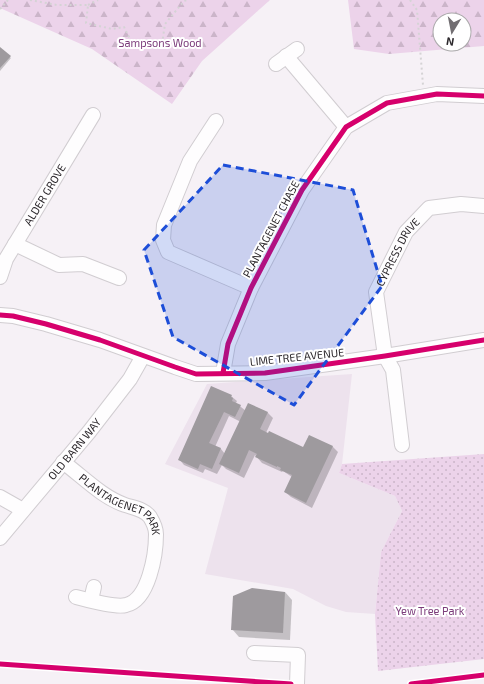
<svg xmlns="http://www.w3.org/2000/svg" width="484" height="684" font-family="'Exo 2',sans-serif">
  <defs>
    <pattern id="grass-dots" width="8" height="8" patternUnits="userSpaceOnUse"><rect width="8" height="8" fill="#ecd3ea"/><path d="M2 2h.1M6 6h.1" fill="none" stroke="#cbb5c9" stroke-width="1.8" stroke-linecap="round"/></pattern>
    <pattern id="forest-firs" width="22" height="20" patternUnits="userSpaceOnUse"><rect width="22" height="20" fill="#ecd3ea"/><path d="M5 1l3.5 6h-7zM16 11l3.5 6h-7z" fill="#cbb5c9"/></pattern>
  </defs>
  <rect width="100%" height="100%" fill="#f6f1f6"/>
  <!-- built -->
  <path fill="#ede2ed" d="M352 374 342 464 339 473 395 496 402 511 381 552 375 614 346 612 326 606 293 589 205 574 228 488 165 464 207 384Z"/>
  <!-- grass -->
  <path fill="url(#grass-dots)" d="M484 454V659L378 671 375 614 381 552 402 511 395 496 339 473 342 464Z"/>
  <!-- forest -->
  <g fill="url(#forest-firs)" fill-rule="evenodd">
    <path d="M0 0H270L202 61 172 104 92 49 0 8Z"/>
    <path d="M348 0H484V46L389 54 354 49ZM440 20H464V44H440Z"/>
  </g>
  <!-- shadow -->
  <g fill="#0003" fill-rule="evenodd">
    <path d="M0 49 11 58 0 71Z"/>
    <path d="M231 396 237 401 236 403 246 411 249 404 268 413 273 418 266 433 304 448 309 436 333 447 338 452 312 508 291 497 285 492 292 477 283 471 282 472 262 463 255 455 244 478 226 469 222 465 217 474 205 469 203 473 184 465 179 459ZM229 416 241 422 225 454 221 449 215 447Z"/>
    <path d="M285 592 292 600 290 640 239 637 232 629Z"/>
  </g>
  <!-- building -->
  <g fill="#9e9a9e">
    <path d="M0 47 11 56 0 68Z"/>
    <path d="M211 386 232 395 231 397 233 398 232 401 241 405 235 417 224 412 209 443 221 448 212 469 200 464 198 469 178 460Z"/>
    <path d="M248 403 268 412 260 429 268 433 269 431 303 447 309 435 333 446 306 503 284 492 292 475 280 470 281 468 277 466V467L255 457 257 454 249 450 239 473 219 464Z"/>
    <path d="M252 588 285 592 283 633 231 630 233 596Z"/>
  </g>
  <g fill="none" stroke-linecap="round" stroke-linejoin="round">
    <defs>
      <g id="minor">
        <path d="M286 56 346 127"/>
        <path d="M276 64 297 49"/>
        <path d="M216 121 190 161 164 225 163 240 168 252 251 288"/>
        <path d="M15 244 59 265 83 264 119 278"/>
        <path id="s1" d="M0 277 6 259 93 115"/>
        <path d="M0 315 13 316 46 324 100 340 175 367 196 374 265 373 385 356 484 340"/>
        <path d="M223 373 228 344 251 288 302 190 346 127 387 103 437 94 484 96"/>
        <path id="s2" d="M402 445 393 370 385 356 376 292 406 232 429 208 461 204 484 206"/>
        <path id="s3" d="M63 462C83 477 102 497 125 505 134 508 144 509 150 517 153 522 156 527 156 534 156 554 149 600 126 605 116 608 88 600 76 597"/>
        <path d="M0 497 23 510"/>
        <path id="s4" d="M0 538 89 432 130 379 143 356"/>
        <path d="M91 600 94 587"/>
        <path d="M254 653 298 655 297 684"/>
      </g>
    </defs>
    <!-- minor casing -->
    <use href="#minor" stroke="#d1cdd1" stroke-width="16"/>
    <!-- path -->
    <g stroke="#d5d3d5" stroke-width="2" stroke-dasharray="2 3" stroke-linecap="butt">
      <path d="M30 0 57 5H88L86 23 112 29 124 27 133 45 162 44 165 24 184 1 187 0"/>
      <path d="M410 0 417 10 423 85"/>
      <path d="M88 5 98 0"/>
      <path d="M0 9 8 0"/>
    </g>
    <!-- minor -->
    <use href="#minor" stroke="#fefdfe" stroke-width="14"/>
    <defs>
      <g id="cycleway">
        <path d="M0 315 13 316 46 324 100 340 175 367 196 374 265 373 385 356 484 340"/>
        <path d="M223 373 228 344 251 288 302 190 346 127 387 103 437 94 484 96"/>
        <path d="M0 664 291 684"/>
        <path d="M411 684 484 675"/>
      </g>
    </defs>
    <!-- cycleway casing -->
    <use href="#cycleway" stroke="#fff" stroke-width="8"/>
    <!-- cycleway -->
    <use href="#cycleway" stroke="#d6006c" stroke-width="5"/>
  </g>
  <!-- marked area -->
  <path fill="#1d4ed8" fill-opacity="0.2" stroke="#1d4ed8" stroke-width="3" stroke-dasharray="8 5" stroke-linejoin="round" d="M223 165 353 190 382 286 294 405 173 337 144 250Z"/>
  <g text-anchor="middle" stroke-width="4" stroke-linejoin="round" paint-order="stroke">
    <!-- park labels -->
    <g font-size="11" fill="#7b3b7a" stroke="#fff">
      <text x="160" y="47">Sampsons Wood</text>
      <text x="430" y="615">Yew Tree Park</text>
    </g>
    <!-- street labels -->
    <g font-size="11" fill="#2b272b" stroke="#fff">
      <text dy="4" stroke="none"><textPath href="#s1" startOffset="94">ALDER GROVE</textPath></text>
      <text transform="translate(271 229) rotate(-62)" y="4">PLANTAGENET CHASE</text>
      <text dy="4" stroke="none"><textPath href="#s2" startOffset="202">CYPRESS DRIVE</textPath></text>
      <text transform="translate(297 357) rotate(-6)" y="4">LIME TREE AVENUE</text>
      <text dy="4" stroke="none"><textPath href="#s4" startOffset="116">OLD BARN WAY</textPath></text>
      <text dy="4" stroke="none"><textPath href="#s3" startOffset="73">PLANTAGENET PARK</textPath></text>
    </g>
  </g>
  <!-- north arrow -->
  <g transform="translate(452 32) rotate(190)"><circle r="19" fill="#ffffff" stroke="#aaa9aa"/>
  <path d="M0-3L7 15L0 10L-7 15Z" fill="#726e72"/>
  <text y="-6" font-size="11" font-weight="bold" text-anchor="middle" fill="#2b272b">N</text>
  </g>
</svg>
